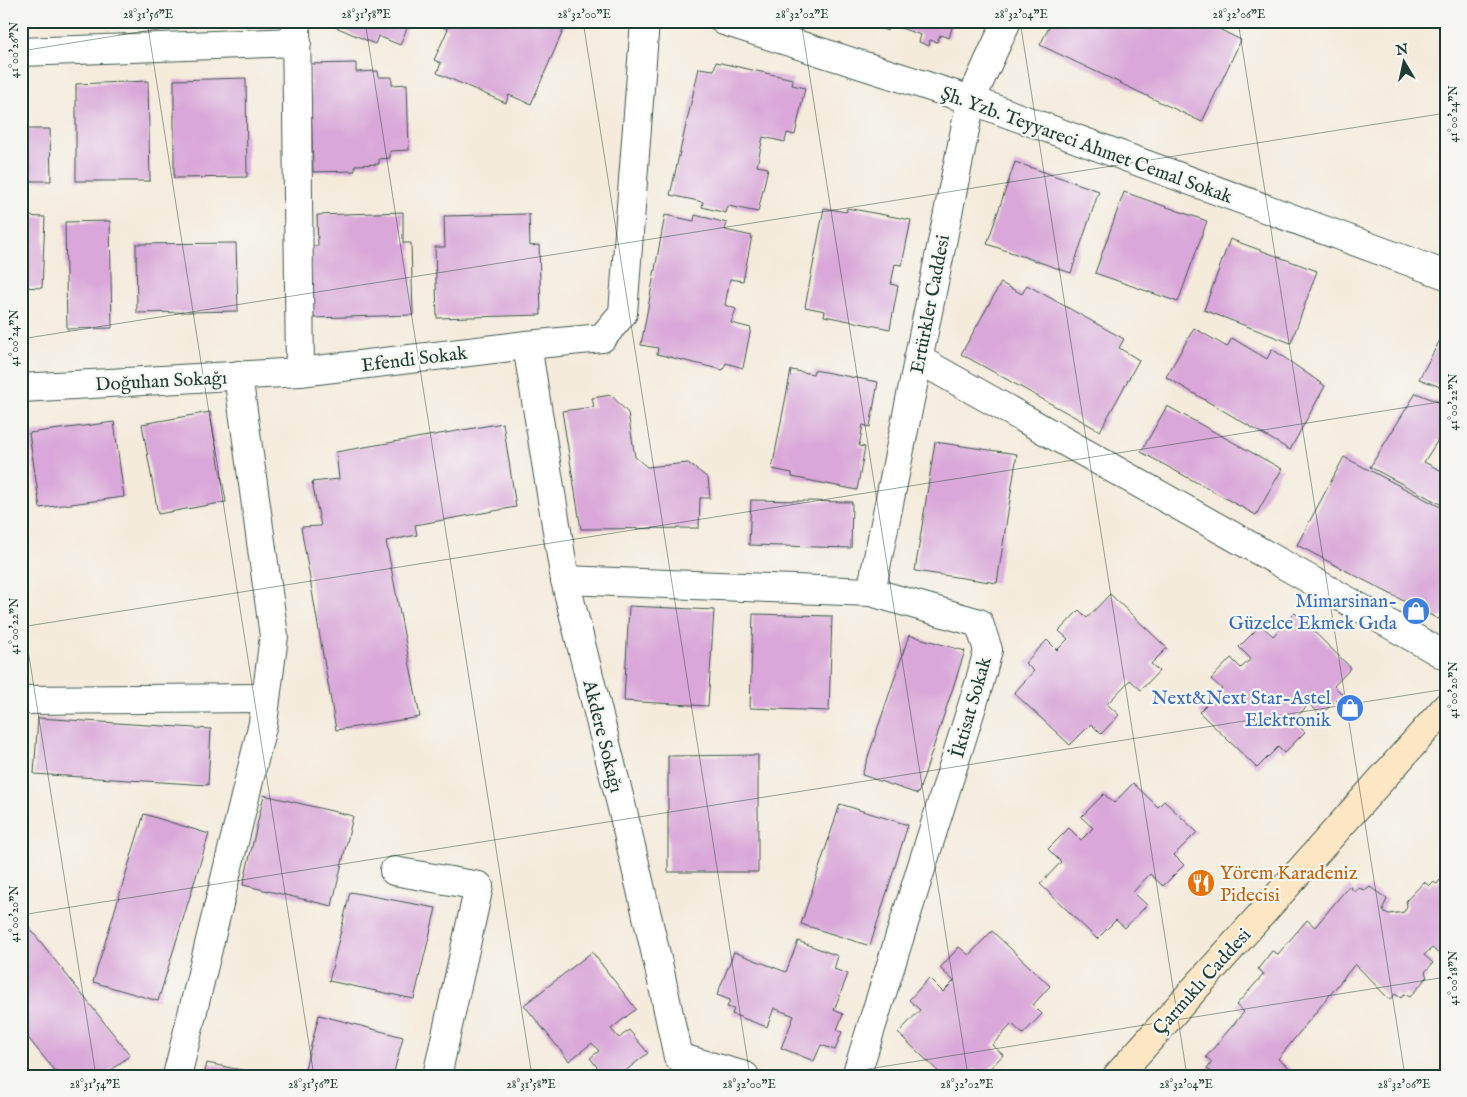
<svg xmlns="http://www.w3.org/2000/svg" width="1467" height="1097" font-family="'IM FELL English',serif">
  <rect width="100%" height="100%" fill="#f6f6f2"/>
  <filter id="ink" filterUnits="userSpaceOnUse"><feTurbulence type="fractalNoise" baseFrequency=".02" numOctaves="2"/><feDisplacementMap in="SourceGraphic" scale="10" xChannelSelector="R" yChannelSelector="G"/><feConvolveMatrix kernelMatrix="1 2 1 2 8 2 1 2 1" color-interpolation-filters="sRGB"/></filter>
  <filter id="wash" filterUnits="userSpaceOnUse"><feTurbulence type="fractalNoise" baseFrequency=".0096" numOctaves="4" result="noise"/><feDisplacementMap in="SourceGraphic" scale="20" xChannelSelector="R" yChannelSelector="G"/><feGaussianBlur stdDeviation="1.12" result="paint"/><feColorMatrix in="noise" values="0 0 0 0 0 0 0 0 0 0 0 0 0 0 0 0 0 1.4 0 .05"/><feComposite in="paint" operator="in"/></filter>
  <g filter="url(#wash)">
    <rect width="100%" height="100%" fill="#f4ebdb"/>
    <g id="blocks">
      <!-- building -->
      <g fill="#d9a7d9">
        <path d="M322 21H410L400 45 378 36 375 44Z"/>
        <path d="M439 21H558L566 24 531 104 509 95 506 103 437 73 441 63 434 60 448 29 438 25Z"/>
        <path d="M880 21H954L949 38 940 35 937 42 930 40 929 46 919 42 921 35 889 24 887 31 878 27Z"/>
        <path d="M1052 21H1203L1241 40 1202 122 1040 45Z"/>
        <path d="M716 62 793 79 792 85 805 88 795 135 787 133 785 142 763 137 757 166 768 168 758 212 728 206 726 213 702 207 703 202 670 195 699 68 714 70Z"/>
        <path d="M356 63V72L378 71 379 77H392V85L407 84 409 150 390 151V158L379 159V164L355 165V171L313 172 310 64Z"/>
        <path d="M246 78 247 177 174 178V80Z"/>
        <path d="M148 81 150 181H76V84Z"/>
        <path d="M21 129H50L51 181H21Z"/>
        <path d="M1015 162 1099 191 1071 273 987 244Z"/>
        <path d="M1124 192 1207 221 1178 302 1095 273Z"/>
        <path d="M824 208 846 212 847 208 911 220 902 265 895 264 891 284 898 286 890 329 824 316 825 311 805 307Z"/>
        <path d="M403 212V243H411L413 315 312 318 310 246H318L317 215Z"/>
        <path d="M529 214 530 246 539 245 541 315 437 318 435 247H445L444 216Z"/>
        <path d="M665 215 694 221 695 215 727 223 725 230 752 236 743 281 730 279 725 305 736 309 731 323 751 328 743 368 726 363 723 370 657 354 658 348 641 345Z"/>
        <path d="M21 216 45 217 42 288 21 287Z"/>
        <path d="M110 221 112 328 67 329 65 222Z"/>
        <path d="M1230 239 1317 271 1291 343 1204 310Z"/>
        <path d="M236 243 238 311 137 313 136 244Z"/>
        <path d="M1001 283 1022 294 1027 285 1124 339 1119 348 1139 360 1100 431 961 354Z"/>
        <path d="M1194 328 1227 347 1232 338 1267 359 1272 349 1325 386 1290 450 1166 377Z"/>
        <path d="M1446 329V389L1419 379Z"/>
        <path d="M791 370 813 374 814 370 878 382 870 427 863 425 859 446 865 447 857 490 792 477V473L772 469Z"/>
        <path d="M1416 393 1446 405V444L1438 440 1424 462 1446 473V507L1370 467Z"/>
        <path d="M611 395 628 413 635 457 647 467 688 463 708 478 710 498H700L699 528 581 529 562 411 594 407 592 398Z"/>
        <path d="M1167 406 1282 469 1256 515 1141 452Z"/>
        <path d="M210 412 226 502 158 514 142 424Z"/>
        <path d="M114 422 124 497 40 508 29 433Z"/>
        <path d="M503 423 516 507 415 525 417 535 386 541 420 717 336 730 301 527 321 526 312 482 339 479 336 452Z"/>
        <path d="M935 442 1017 454 997 583 915 571Z"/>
        <path d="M1344 457 1446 510V613L1438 619 1297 545Z"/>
        <path d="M751 500 852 502 851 548 749 545Z"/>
        <path d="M1110 594 1167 648 1151 664 1159 671 1141 690 1130 680 1107 704 1119 715 1101 734 1091 724 1070 745 1014 693 1034 671 1025 663 1047 640 1057 650 1068 639 1059 631 1079 610 1087 618Z"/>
        <path d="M629 606 714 610 708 706 624 701Z"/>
        <path d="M1295 613 1351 668 1334 686 1342 694 1321 715 1309 704 1293 721 1305 732 1284 753 1278 747 1257 768 1199 712 1222 689 1211 679 1231 658 1241 668 1251 659 1239 647 1261 625 1273 636Z"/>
        <path d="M753 614 832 616 829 711 750 708Z"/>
        <path d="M909 635 965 651 918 794 862 775Z"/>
        <path d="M38 718 211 729 208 785 34 774Z"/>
        <path d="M758 755V872H668V756Z"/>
        <path d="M1133 783 1158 807 1164 801 1197 832 1174 855 1184 865 1163 886 1150 874 1133 892 1147 905 1125 928 1116 920 1097 939 1040 884 1061 862 1048 849 1069 828 1081 840 1093 828 1081 817 1104 794 1114 803Z"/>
        <path d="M264 795 353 816 332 906 243 885Z"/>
        <path d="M840 804 908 825 870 946 801 924Z"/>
        <path d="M144 814 209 834 158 1001 93 982Z"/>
        <path d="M1440 880 1446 884V960L1432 948 1424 955 1433 963 1425 972 1427 977 1410 997 1404 994 1401 998 1395 994 1390 1000 1355 964 1278 1059 1300 1076H1209L1213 1073 1207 1069 1212 1062 1206 1057 1244 1012 1236 1005 1264 974 1258 969 1272 951 1278 954 1307 920 1315 927 1349 886 1355 892 1358 888 1366 890 1370 887 1387 899 1383 908 1384 912 1389 914 1404 912 1407 906 1406 901 1424 882 1429 886 1433 882 1437 884Z"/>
        <path d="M350 892 436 908 414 999 329 981Z"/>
        <path d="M24 921 130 1055 104 1076H59L21 1029V924Z"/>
        <path d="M992 931 1050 986 1033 1005 1042 1014 1023 1034 1012 1024 992 1045 1003 1055 983 1076 975 1069 969 1076H943L898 1033 920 1010 909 1000 929 978 943 992 954 981 940 968 959 947 969 955Z"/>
        <path d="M798 941 838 956 834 969 848 974 834 1010 843 1014 837 1030 842 1032 835 1050 821 1045 814 1061 781 1048 794 1016 774 1008 767 1027 732 1014 734 1009 727 1007 730 1000 717 995 734 952 786 972Z"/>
        <path d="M592 952 636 1009 611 1029 619 1038 629 1030 648 1053 619 1076H604L590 1058 599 1051 592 1043 569 1061 524 1005Z"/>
        <path d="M319 1015 403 1037 393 1076H303Z"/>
        <path d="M207 1063 265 1075V1076H204Z"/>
      </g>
    </g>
  </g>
  <g filter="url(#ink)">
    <use href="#blocks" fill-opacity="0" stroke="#3f574d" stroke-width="1"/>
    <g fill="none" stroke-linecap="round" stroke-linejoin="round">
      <defs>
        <g id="minor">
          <path d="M296 21 300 372"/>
          <path d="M724 21 971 100 1446 275"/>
          <path d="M21 52 297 42"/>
          <path d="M527 345 565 580 623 812 660 972 678 1057 745 1076"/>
          <path d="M918 359 1446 656"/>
          <path d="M21 388 300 372 527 345 602 338 623 313 645 21"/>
          <path d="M565 580 871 592 979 623 988 650 979 684 856 1076"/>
          <path d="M871 592 971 100 1007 21"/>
          <path d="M21 700 265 698"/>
          <path d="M394 871 479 886 437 1076"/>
          <path d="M177 1076 263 723 274 636 238 375"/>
        </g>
        <path id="secondary" d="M1117 1076 1446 707"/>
      </defs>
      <!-- minor casing -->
      <use href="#minor" stroke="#3f574d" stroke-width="30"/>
      <!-- secondary casing -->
      <use href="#secondary" stroke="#3f574d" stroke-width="30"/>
      <!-- minor -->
      <use href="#minor" stroke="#fff" stroke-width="28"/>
      <!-- secondary -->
      <use href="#secondary" stroke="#fce6c4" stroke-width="28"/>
    </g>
  </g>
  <!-- ticks -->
  <path fill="none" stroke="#1f3d34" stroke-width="1" stroke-opacity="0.45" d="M147 21 314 1076M365 21 532 1076M583 21 750 1076M801 21 968 1076M1020 21 1187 1076M1238 21 1405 1076M21 51 208 21M21 339 1446 113M21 606 96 1076M21 627 1446 401M21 915 1446 689M824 1076 1446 977"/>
  <!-- icons -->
  <defs>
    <symbol id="shop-disc" viewBox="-11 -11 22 22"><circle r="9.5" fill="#3f7fe0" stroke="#f6f6f2"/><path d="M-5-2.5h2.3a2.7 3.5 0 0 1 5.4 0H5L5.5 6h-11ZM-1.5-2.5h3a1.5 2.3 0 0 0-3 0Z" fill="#fff"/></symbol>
    <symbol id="restaurant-disc" viewBox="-11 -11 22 22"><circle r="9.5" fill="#e8710a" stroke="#f6f6f2"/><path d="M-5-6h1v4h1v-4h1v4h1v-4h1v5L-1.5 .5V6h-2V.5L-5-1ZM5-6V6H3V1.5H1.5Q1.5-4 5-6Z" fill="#fff"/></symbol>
  </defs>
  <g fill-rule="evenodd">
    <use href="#shop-disc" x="1400" y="595" width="32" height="32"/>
    <use href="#shop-disc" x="1334" y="692" width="32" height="32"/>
    <use href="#restaurant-disc" x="1185" y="867" width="32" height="32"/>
  </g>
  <g text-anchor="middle" stroke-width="4.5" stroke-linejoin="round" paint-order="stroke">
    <!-- street labels -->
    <g font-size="19" fill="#1f3d34" stroke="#f6f6f2">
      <text transform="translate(1087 144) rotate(20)" y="7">Şh. Yzb. Teyyareci Ahmet Cemal Sokak</text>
      <text transform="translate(929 304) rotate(-79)" y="7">Ertürkler Caddesi</text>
      <text transform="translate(414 358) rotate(-7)" y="7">Efendi Sokak</text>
      <text transform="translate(161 380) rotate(-3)" y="7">Doğuhan Sokağı</text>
      <text transform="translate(970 707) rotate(-74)" y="7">İktisat Sokak</text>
      <text transform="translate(604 736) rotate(76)" y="7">Akdere Sokağı</text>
      <text transform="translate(1201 981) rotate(-48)" y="7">Çarmıklı Caddesi</text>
    </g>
    <!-- shop labels -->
    <g font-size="19" fill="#366cbe" stroke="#f6f6f2" text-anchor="end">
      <text x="1397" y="607">Mimarsinan-<tspan x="1397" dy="22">Güzelce Ekmek Gıda</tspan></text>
      <text x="1331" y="704">Next&amp;Next Star-Astel<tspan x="1331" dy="22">Elektronik</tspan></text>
    </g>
    <!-- food labels -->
    <g font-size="19" fill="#c56008" stroke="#f6f6f2" text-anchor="start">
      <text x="1220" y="879">Yörem Karadeniz<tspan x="1220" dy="22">Pidecisi</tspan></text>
    </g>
  </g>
  <!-- margin -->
  <rect width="1467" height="1097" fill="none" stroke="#f6f6f2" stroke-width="55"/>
  <!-- north arrow -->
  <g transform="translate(1404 62) rotate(351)" stroke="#f6f6f2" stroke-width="4" paint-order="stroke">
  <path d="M0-4L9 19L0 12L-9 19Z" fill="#1f3d34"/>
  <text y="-8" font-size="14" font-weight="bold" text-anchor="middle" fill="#1f3d34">N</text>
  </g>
  <rect x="28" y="28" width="1412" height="1042" fill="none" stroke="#1f3d34" stroke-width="2"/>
  <g font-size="12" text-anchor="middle" fill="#1f3d34">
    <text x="148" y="18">28°31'56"E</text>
    <text x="366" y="18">28°31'58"E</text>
    <text x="584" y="18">28°32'00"E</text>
    <text x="802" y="18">28°32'02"E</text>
    <text x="1021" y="18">28°32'04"E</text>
    <text x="1239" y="18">28°32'06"E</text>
    <text transform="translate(14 50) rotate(-90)" y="4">41°00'26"N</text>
    <text transform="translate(1453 114) rotate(-90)" y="4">41°00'24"N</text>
    <text transform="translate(14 338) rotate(-90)" y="4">41°00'24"N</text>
    <text transform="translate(1453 402) rotate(-90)" y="4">41°00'22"N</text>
    <text transform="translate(14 626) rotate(-90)" y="4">41°00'22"N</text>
    <text transform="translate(1453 690) rotate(-90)" y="4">41°00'20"N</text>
    <text transform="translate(14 914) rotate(-90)" y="4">41°00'20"N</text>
    <text transform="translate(1453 978) rotate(-90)" y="4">41°00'18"N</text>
    <text x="95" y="1088">28°31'54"E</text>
    <text x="313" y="1088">28°31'56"E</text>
    <text x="531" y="1088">28°31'58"E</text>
    <text x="749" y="1088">28°32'00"E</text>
    <text x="967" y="1088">28°32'02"E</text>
    <text x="1186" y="1088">28°32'04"E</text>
    <text x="1404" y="1088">28°32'06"E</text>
  </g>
</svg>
